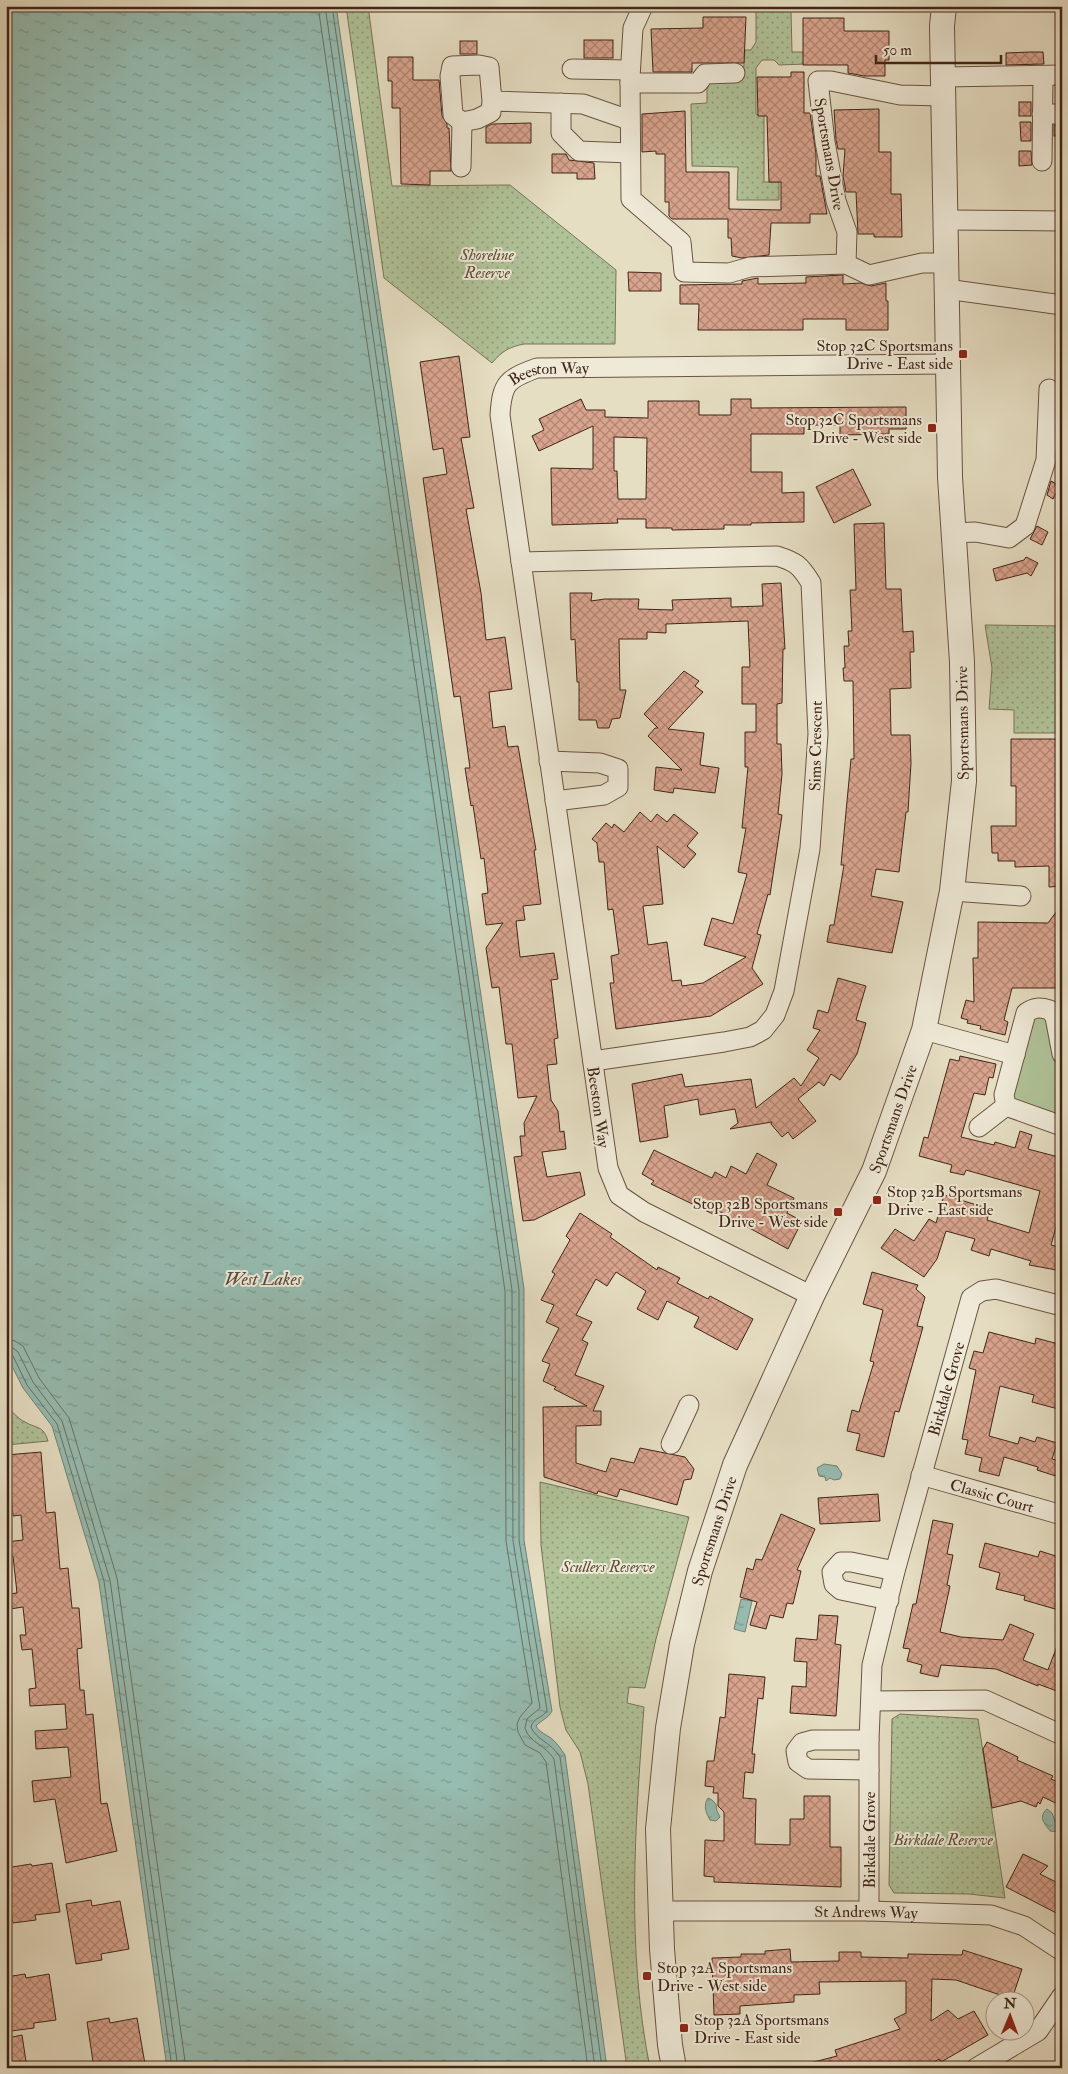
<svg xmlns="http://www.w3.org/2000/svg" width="1068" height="2074" font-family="'IM FELL Double Pica',serif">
  <defs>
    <pattern id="park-dots" width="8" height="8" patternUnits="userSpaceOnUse" patternTransform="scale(1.25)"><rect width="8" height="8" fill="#b0c298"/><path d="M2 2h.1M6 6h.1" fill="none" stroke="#919d7b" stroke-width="1.8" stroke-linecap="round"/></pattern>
    <pattern id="water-ripples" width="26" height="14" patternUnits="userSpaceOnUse" patternTransform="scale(1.25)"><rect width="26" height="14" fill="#96bcb1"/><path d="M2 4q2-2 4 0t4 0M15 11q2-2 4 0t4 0" fill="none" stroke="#7c998f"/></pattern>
    <pattern id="building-cross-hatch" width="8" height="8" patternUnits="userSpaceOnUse" patternTransform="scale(1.25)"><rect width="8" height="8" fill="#d9a48e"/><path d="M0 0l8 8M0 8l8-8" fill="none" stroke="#b28573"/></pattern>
  </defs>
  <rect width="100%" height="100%" fill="#e6dec3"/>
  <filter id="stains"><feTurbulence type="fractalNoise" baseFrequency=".004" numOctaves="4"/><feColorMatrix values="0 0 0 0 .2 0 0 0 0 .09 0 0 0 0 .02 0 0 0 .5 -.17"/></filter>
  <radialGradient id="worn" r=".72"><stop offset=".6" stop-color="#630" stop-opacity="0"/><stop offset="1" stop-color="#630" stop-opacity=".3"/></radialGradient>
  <!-- grass -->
  <path fill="#b0c298" stroke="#787458" d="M1041 1007 1062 1054V1126L1006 1106 1026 1013Z"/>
  <!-- park -->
  <g fill="url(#park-dots)" stroke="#787458">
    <path d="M346 6H368L392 186 510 185 616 270 615 344H524C509 347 502 351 492 363L384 278Z"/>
    <path d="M756 6H798L791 12 792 52H805L806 64 779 65 774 60H762L756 68V114L764 116V182H779V200H737L738 167 692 166 691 104 707 103V85L716 78 743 77 745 50H751L756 42Z"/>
    <path d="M985 625 1062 626V733H1014V710L989 709 992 668Z"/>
    <path d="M6 1406C12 1411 18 1419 25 1422 37 1429 43 1425 48 1441L6 1445Z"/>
    <path d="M540 1482 689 1517 656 1639 645 1688 629 1687 627 1703 644 1707C635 1827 626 1949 650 2068H627L588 1784 580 1752 566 1730 560 1707 541 1545Z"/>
    <path d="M900 1714 978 1719 1005 1898 969 1894 894 1893 889 1885 892 1719Z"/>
  </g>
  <!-- water -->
  <g fill="url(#water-ripples)" stroke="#748073">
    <path d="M6 6H336L524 1289V1540L552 1711C548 1719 541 1720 536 1726 540 1733 546 1734 552 1739 557 1743 561 1749 565 1755L607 2068H167L99 1582 52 1426 23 1388 6 1354Z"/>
    <path d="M824 1464 837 1466 842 1474 840 1479 834 1480 830 1478 826 1481 825 1477 819 1476 817 1468Z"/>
    <path d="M741 1599 752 1601 745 1632 734 1629Z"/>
    <path d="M708 1798 712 1800 716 1804 717 1811 720 1817 716 1821 710 1820C706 1813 703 1805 708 1798Z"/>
    <path d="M1047 1809 1052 1813 1055 1821 1062 1826 1060 1832 1050 1831C1044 1823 1038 1817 1047 1809Z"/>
  </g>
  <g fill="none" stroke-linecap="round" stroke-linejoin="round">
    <!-- shore -->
    <g stroke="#6c7064" stroke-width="1">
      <path d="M318 6 505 1291 506 1541 532 1703 520 1717 517 1724 518 1732 525 1745 540 1753 546 1762 588 2068"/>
      <path d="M325 6 512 1290 513 1541 540 1708 527 1719 525 1728C529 1743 546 1745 554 1759L595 2068"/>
      <path d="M332 6 519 1290V1540L547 1710C544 1718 533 1717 531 1727 536 1740 551 1742 560 1757L602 2068"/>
      <path d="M6 1339 15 1341 23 1346 39 1378 69 1418 117 1578 186 2068"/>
      <path d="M6 1347 13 1348 18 1352 33 1382 62 1421 110 1580 178 2068"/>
      <path d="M6 1353 13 1356 27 1385 57 1424 104 1581 172 2068"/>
    </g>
  </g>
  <!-- building -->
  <g fill="url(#building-cross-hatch)" stroke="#412517" fill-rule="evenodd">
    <path d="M703 17H746L744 63H692V72H653L651 29 703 28Z"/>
    <path d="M803 18H844V31H889V60H885V76H864L848 73V65H803Z"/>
    <rect x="584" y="40" width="29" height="18"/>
    <rect x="460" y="41" width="17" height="13"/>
    <path d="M1030 52H1043L1044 64 1006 65V53Z"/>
    <path d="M388 57H413V80H439L442 116 447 124V128H449L451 171H430V185L401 184 400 108H392V81H388Z"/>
    <path d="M791 72H804V113H810L816 154V176H820L827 214H810V223H771L769 255 742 258 732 256 731 238H728V219H672L669 216V202H665V154H656V151L642 152V114L685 111 686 172H729V209L781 210V182H769L767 116H758L757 77H791Z"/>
    <rect x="1019" y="102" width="12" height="14"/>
    <path d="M879 109V152H891V194H901L902 237H874V234H858L856 192H846L843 176 845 149H838L836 140 834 110Z"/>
    <path d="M1020 122H1031V141H1021Z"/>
    <path d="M531 123V143H486V127L492 124Z"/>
    <rect x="1054" y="125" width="8" height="11"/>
    <path d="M1019 151H1031L1032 165 1019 166Z"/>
    <path d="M552 154H566L569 160 594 163 595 179H577V173H552Z"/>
    <path d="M628 272 661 273V291H629Z"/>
    <path d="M843 275V284L861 283 871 286 886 283V301H888V330H846V319H803V330H698L699 304H680V285L742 284V281L758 278V284L806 283V277Z"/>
    <path d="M459 356 470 437 461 438 474 508 466 509 481 593 486 640 505 637 512 689 489 692 493 728 505 726 508 747 518 746 536 850H534L541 904 523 906 525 920 516 921 520 957 554 953 558 979 551 980 558 1038 554 1039 557 1064 547 1065 551 1100 558 1111 560 1132 564 1131 566 1149 542 1152 547 1177 580 1172 585 1195 534 1220 523 1221 514 1157 522 1156 520 1136H525L524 1123 537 1096 518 1098 512 1044H506L499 987 492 988 486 948 503 923 486 925 482 894 488 893 484 858 481 859 473 805 471 806 465 768H470L460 696 454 697 423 478 447 474 443 448 433 450 420 362Z"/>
    <path d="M581 399 586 410H605V417L648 418V401H699V415H731V399H751V408L906 407V429H889V434L840 435V425H804V434H751V472H782V493L804 492V522L751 523V525H724V529L672 530V528H646V519H617L618 523 552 525 551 468 593 469V426L539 451 532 436 544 430 539 419ZM614 437 647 438 646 499H618L617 471H614Z"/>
    <path d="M853 469 871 505 834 523 816 487Z"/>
    <path d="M1051 481 1060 486 1053 499 1047 495Z"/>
    <path d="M884 523 886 589H901L903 632 913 631 914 652H910L911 688 890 689 891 735H910L911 763 908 812H906L899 872 876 869 871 896 903 902 892 953 827 942 830 925H834L844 865H841L851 759H854L853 681H844L843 668H845L844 646H849L848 631H852L850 590H856L854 524Z"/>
    <path d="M1037 526 1048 532 1042 545 1030 539Z"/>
    <path d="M1026 557 1038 563 1031 576 1027 573 996 581 993 569 1024 560Z"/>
    <path d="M781 583 785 649H783L782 703 777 704V744H781L782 774 778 814 782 815 770 895 768 894 757 934 761 935 752 968 763 984 711 1016 616 1029 610 983H614L611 956 619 954 613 909 608 910 604 862H599L597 843 592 839 606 823 612 828 614 824 624 832 640 812 651 822 657 814 667 822 674 814 698 833 687 846 696 854 684 868 657 846 663 904 643 906 648 945 667 942 672 981 681 980 682 986 703 983 746 957 704 945 712 918 733 924 747 874 738 872 746 828H742L748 767H745V732H756V704H742V667H750L748 621 666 624V633L647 632V639H619L620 690H626L620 718 612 719 609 728H598L596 720H579V682H577L575 639 571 640 570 593H592L591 601 605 599H639L638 609 673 610 672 600 731 598V607L763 606 762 584Z"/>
    <path d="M684 671 699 681 695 686 703 692 668 729 704 733 700 765 719 768 715 793 674 788 673 793 654 790 656 767 682 770 648 736 655 728H658L644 714Z"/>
    <path d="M1011 739H1062V886L1049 887V866L1015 867V861H998V853H992L991 826H1016V786H1011Z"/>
    <path d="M1062 904V978H1059L1060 988H1012L1004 1020 1008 1022 1005 1035 980 1029 981 1026 967 1023 968 1020 961 1018 966 1000 974 1002 973 958H978V922L1048 923Z"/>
    <path d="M838 978 866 986 856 1020 866 1023 857 1054 840 1080 831 1074 824 1086 819 1082 798 1099 816 1121 793 1139 788 1132 782 1137 771 1124 772 1122 730 1129 738 1123 735 1109 700 1115 698 1099 664 1106 668 1137 640 1142 632 1084 682 1074 685 1087 751 1079 756 1108 794 1078 801 1086 819 1058 807 1050 820 1030 813 1028 818 1010 828 1013Z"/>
    <path d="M960 1056 996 1064 993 1078 989 1077 985 1095 974 1093 961 1137 994 1145 995 1142 1015 1148 1020 1131 1032 1135 1028 1149 1062 1158V1206L1051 1245 1062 1248V1271L1029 1265 1031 1261 991 1249 989 1256 971 1250 975 1239 946 1231 937 1259 924 1277 881 1248 895 1229 914 1241 929 1219 936 1223 944 1195 990 1209 987 1220 1029 1233 1040 1191 966 1170 964 1175 950 1172 952 1165 919 1156 924 1137 928 1138 950 1059 959 1061Z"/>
    <path d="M654 1150 712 1178 715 1172 726 1178 731 1166 746 1174 757 1153 777 1164 767 1185 794 1198 787 1213 802 1221 788 1249 718 1211 715 1215 651 1184 654 1181 642 1174Z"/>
    <path d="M580 1213 612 1234 610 1237 657 1270 658 1267 680 1278 677 1283 708 1299 710 1296 753 1319 737 1350 694 1327 699 1317 667 1301 658 1320 637 1309 646 1291 616 1272 607 1286 596 1279 576 1315 592 1322 582 1340 588 1343 575 1375 604 1386 593 1411H601V1425L576 1426V1463L606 1472 611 1458 634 1463 640 1448 685 1457 694 1469 691 1479 684 1480 677 1505 620 1489 617 1497 598 1491 597 1494 544 1477 543 1407 587 1406 554 1389 556 1387 543 1381 550 1364 542 1361 559 1328 546 1322 554 1305 541 1300 555 1274 552 1272 570 1240 566 1236Z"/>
    <path d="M872 1272 918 1285 916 1289 925 1297 917 1326 923 1327 899 1412 895 1411 884 1457 856 1450 860 1434 847 1431 852 1410 859 1412 874 1362 870 1361 883 1310 863 1304Z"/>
    <path d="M989 1332 1035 1344 1036 1338 1062 1345V1410L1032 1402 1034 1395 1000 1386 989 1436 1018 1444 1020 1437 1035 1442 1037 1437 1057 1443 1052 1459 1062 1462V1478L1037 1470 1038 1467 1004 1457 999 1476 979 1471 982 1458 965 1454 968 1440 962 1439 976 1370 969 1368 974 1351 983 1353Z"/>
    <path d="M41 1452 46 1513 55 1512 60 1569 68 1568 72 1608H79L82 1648 77 1649 80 1690H84L86 1715 93 1714 101 1804 107 1803 117 1851 66 1863 55 1799 34 1802 32 1781 71 1777 68 1747 36 1749 35 1731 67 1729 65 1704 30 1706 29 1689 36 1688 32 1649 22 1650 20 1635H26L23 1607 10 1609 8 1594 17 1593 13 1556 6 1557V1542L23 1540 21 1515 13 1516 10 1480 6 1481V1455Z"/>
    <path d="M878 1494 880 1521 820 1524 818 1498Z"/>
    <path d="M781 1514 815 1529 797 1570 801 1571 793 1604 787 1603 783 1618 770 1615 766 1629 750 1625 757 1602 740 1597 747 1568 753 1570 756 1559 762 1560Z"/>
    <path d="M933 1520 953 1524 947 1554 953 1555 947 1585 950 1586 940 1632 961 1637 1003 1640 1010 1624 1034 1634 1023 1660 1048 1670 1060 1638H1062V1693L1038 1684V1686L996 1669 941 1665 938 1677 920 1673 922 1665 907 1661 910 1649 903 1648 913 1604H916Z"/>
    <path d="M985 1543 1038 1557 1040 1551 1062 1558V1611L1024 1600 1025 1596 996 1589 1000 1573 979 1567Z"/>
    <path d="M819 1615 838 1616 835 1644 841 1645 836 1716 790 1713 792 1686 806 1687 807 1662 794 1661 796 1638 817 1640Z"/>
    <path d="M729 1674 765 1677 763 1699 758 1698 752 1754H755L753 1773 745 1772 743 1798 756 1799 755 1844 790 1845V1819H804V1796H830V1847H841V1887L714 1882V1877L704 1876 705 1840 724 1841V1812L718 1806V1793H713L714 1787 705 1786 707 1761H714L720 1717 725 1718Z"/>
    <path d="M987 1742 1018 1757 1017 1760 1053 1776 1051 1779 1062 1784V1806L1043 1797 1040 1804 1038 1802 1036 1807 1021 1801 992 1808 983 1749Z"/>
    <path d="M1023 1854 1048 1866 1040 1874 1062 1885V1916L1006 1887Z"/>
    <path d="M52 1863 60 1912 35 1915 36 1920 13 1923 6 1887V1868L31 1864 32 1866Z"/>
    <path d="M91 1900 92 1906 120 1901 129 1949 101 1954 102 1960 76 1964 66 1904Z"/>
    <path d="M790 1949 791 1962 839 1961V1952H861V1957L908 1958V1954L962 1955 963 1950 1022 1969 1012 1999 956 1980 932 1979 931 2021 948 2010 958 2019 974 2011 988 2035 941 2062 939 2059 924 2068H810V2063L837 2056 835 2050 900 2029 894 2019 906 2013V1981L819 1982 820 1994 794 1995V2002L740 2006V2014L714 2015 712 1958 741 1957V1954H765V1951Z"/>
    <path d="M25 1974 26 1978 49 1974 56 2020 34 2023V2028L11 2031 6 1999V1977Z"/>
    <path d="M109 2018 110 2023 137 2018 145 2064 124 2068H94L87 2022Z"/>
    <path d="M22 2035 27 2068H13L8 2038Z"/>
  </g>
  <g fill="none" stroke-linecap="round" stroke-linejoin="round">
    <defs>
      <g id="minor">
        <path d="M643 6 633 28 630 78 631 199 681 242 684 272 729 273 750 267 846 264 869 275 922 263H945"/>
        <path d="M572 69 630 70"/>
        <path d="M943 77 1062 75"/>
        <path d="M630 83H698L705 74 735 73"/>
        <path d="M492 101 491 112 477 119 462 122 453 115 450 76 452 66 479 65 489 67 492 101 583 104 629 120"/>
        <path d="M561 103V133L579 151 630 153"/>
        <path d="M1042 114H1062"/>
        <path d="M1042 161 1043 76"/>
        <path d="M461 167 462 122"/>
        <path d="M945 220 1062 221"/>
        <path d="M846 264 847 232 836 201 825 142 818 81H831L900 95 943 96"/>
        <path d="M946 289 1062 305"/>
        <path d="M954 533 975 532 1009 538 1025 526 1046 460 1049 389"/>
        <path d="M521 562 777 556C796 562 800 565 811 583L818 734 810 849 784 991 775 1015 763 1030 750 1037 724 1042 593 1061"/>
        <path d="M549 761 600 763 618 769V787L604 795 555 801"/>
        <path d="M952 891 1021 896"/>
        <path d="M924 1030 1015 1055"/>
        <path d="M1062 1054 1055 1017 1050 1010C1040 1007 1034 1007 1026 1013L1004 1095 1006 1106 1062 1126"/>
        <path d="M979 1127 1006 1106"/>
        <path id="s1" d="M812 1296 644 1212 619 1195 608 1168 500 415C502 383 507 379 537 368L947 364"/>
        <path d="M671 1444 689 1405"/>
        <path id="s2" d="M921 1475 1062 1515"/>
        <path d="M889 1600 841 1590 834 1584 832 1572 841 1562H851L895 1571"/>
        <path d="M871 1701 985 1700 1062 1735"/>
        <path d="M869 1740H813L802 1743 796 1751 798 1762 808 1769 869 1770"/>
        <path id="s3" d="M660 1911H869L991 1915 1024 1926 1062 1951"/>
        <path id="s4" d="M869 1911V1740L872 1665 895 1571 971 1298 982 1291 996 1289 1062 1306"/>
        <path d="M976 2068 1038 2031 1062 1996"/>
      </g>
      <g id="tertiary">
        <path id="s5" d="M674 2068 670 2045 662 1949 658 1829 668 1728 682 1644 700 1571 735 1465 812 1296 874 1171 924 1030 952 891 964 781 962 662 950 477 942 26 944 6"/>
      </g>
    </defs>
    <!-- minor casing -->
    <use href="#minor" stroke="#6a5342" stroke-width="21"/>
    <!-- tertiary casing -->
    <use href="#tertiary" stroke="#6a5342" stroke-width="26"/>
    <!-- minor -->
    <use href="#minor" stroke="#efead8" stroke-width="19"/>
    <!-- tertiary -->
    <use href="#tertiary" stroke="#efead8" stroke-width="24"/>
  </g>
  <!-- markers -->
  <g fill="#8f2418" stroke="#efead8" stroke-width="2">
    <rect x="958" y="349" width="10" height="10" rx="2.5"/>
    <rect x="927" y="423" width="10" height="10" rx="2.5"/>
    <rect x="872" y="1195" width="10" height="10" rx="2.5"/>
    <rect x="833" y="1207" width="10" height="10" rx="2.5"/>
    <rect x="642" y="1971" width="10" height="10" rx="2.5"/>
    <rect x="679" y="2023" width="10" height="10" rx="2.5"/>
  </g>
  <g text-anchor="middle" stroke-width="4" stroke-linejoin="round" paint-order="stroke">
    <!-- street labels -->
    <g font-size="16" fill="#412517" stroke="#efead8">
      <text transform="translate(830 154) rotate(80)" y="6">Sportsmans Drive</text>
      <text dy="6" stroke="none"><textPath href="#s1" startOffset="1085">Beeston Way</textPath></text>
      <text transform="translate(962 723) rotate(-91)" y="6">Sportsmans Drive</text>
      <text transform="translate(815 746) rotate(-89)" y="6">Sims Crescent</text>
      <text transform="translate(599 1107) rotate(82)" y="6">Beeston Way</text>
      <text dy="6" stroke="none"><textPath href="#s5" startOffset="994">Sportsmans Drive</textPath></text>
      <text dy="6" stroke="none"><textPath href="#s4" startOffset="532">Birkdale Grove</textPath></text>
      <text dy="6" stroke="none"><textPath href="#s2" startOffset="74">Classic Court</textPath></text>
      <text dy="6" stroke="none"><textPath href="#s5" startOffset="544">Sportsmans Drive</textPath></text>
      <text transform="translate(869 1840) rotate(-90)" y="6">Birkdale Grove</text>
      <text dy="6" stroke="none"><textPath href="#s3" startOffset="206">St Andrews Way</textPath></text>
    </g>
    <!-- park labels -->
    <g font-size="16" font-style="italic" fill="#5d4c37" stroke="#efead8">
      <text x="487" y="260">Shoreline<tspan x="487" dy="18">Reserve</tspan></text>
      <text x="608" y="1572">Scullers Reserve</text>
      <text x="943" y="1845">Birkdale Reserve</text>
    </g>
    <!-- poi labels -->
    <g font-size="16" fill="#412517" stroke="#efead8" text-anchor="end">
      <text x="953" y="351">Stop 32C Sportsmans<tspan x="953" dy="18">Drive - East side</tspan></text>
      <text x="922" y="425">Stop 32C Sportsmans<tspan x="922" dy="18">Drive - West side</tspan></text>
      <text x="887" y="1197" text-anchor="start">Stop 32B Sportsmans<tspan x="887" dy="18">Drive - East side</tspan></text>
      <text x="828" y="1209">Stop 32B Sportsmans<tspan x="828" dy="18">Drive - West side</tspan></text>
      <text x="657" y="1973" text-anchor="start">Stop 32A Sportsmans<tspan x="657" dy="18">Drive - West side</tspan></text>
      <text x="694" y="2025" text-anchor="start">Stop 32A Sportsmans<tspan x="694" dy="18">Drive - East side</tspan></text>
    </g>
    <!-- water labels -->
    <g font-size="18" font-style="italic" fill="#564b3e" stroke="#efead8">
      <text x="263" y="1285">West Lakes</text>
    </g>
  </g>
  <!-- margin -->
  <rect width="1068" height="2074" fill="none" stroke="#e6dec3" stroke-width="25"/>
  <rect x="8" y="8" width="1053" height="2059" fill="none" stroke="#412517" stroke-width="2.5"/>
  <rect x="12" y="12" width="1043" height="2049" fill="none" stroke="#412517"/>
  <!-- north arrow -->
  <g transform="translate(1010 2016) rotate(1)"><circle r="24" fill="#efead8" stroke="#a99b8b"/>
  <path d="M0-4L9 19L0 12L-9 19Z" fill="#8f2418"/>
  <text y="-8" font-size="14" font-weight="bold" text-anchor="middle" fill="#412517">N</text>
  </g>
  <!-- scale -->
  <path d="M876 55v8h125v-8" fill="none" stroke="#412517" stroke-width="2.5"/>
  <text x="883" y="55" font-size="15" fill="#412517" stroke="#efead8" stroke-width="4" paint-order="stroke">50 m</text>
  <rect width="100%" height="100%" filter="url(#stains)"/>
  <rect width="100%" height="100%" fill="url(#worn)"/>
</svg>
